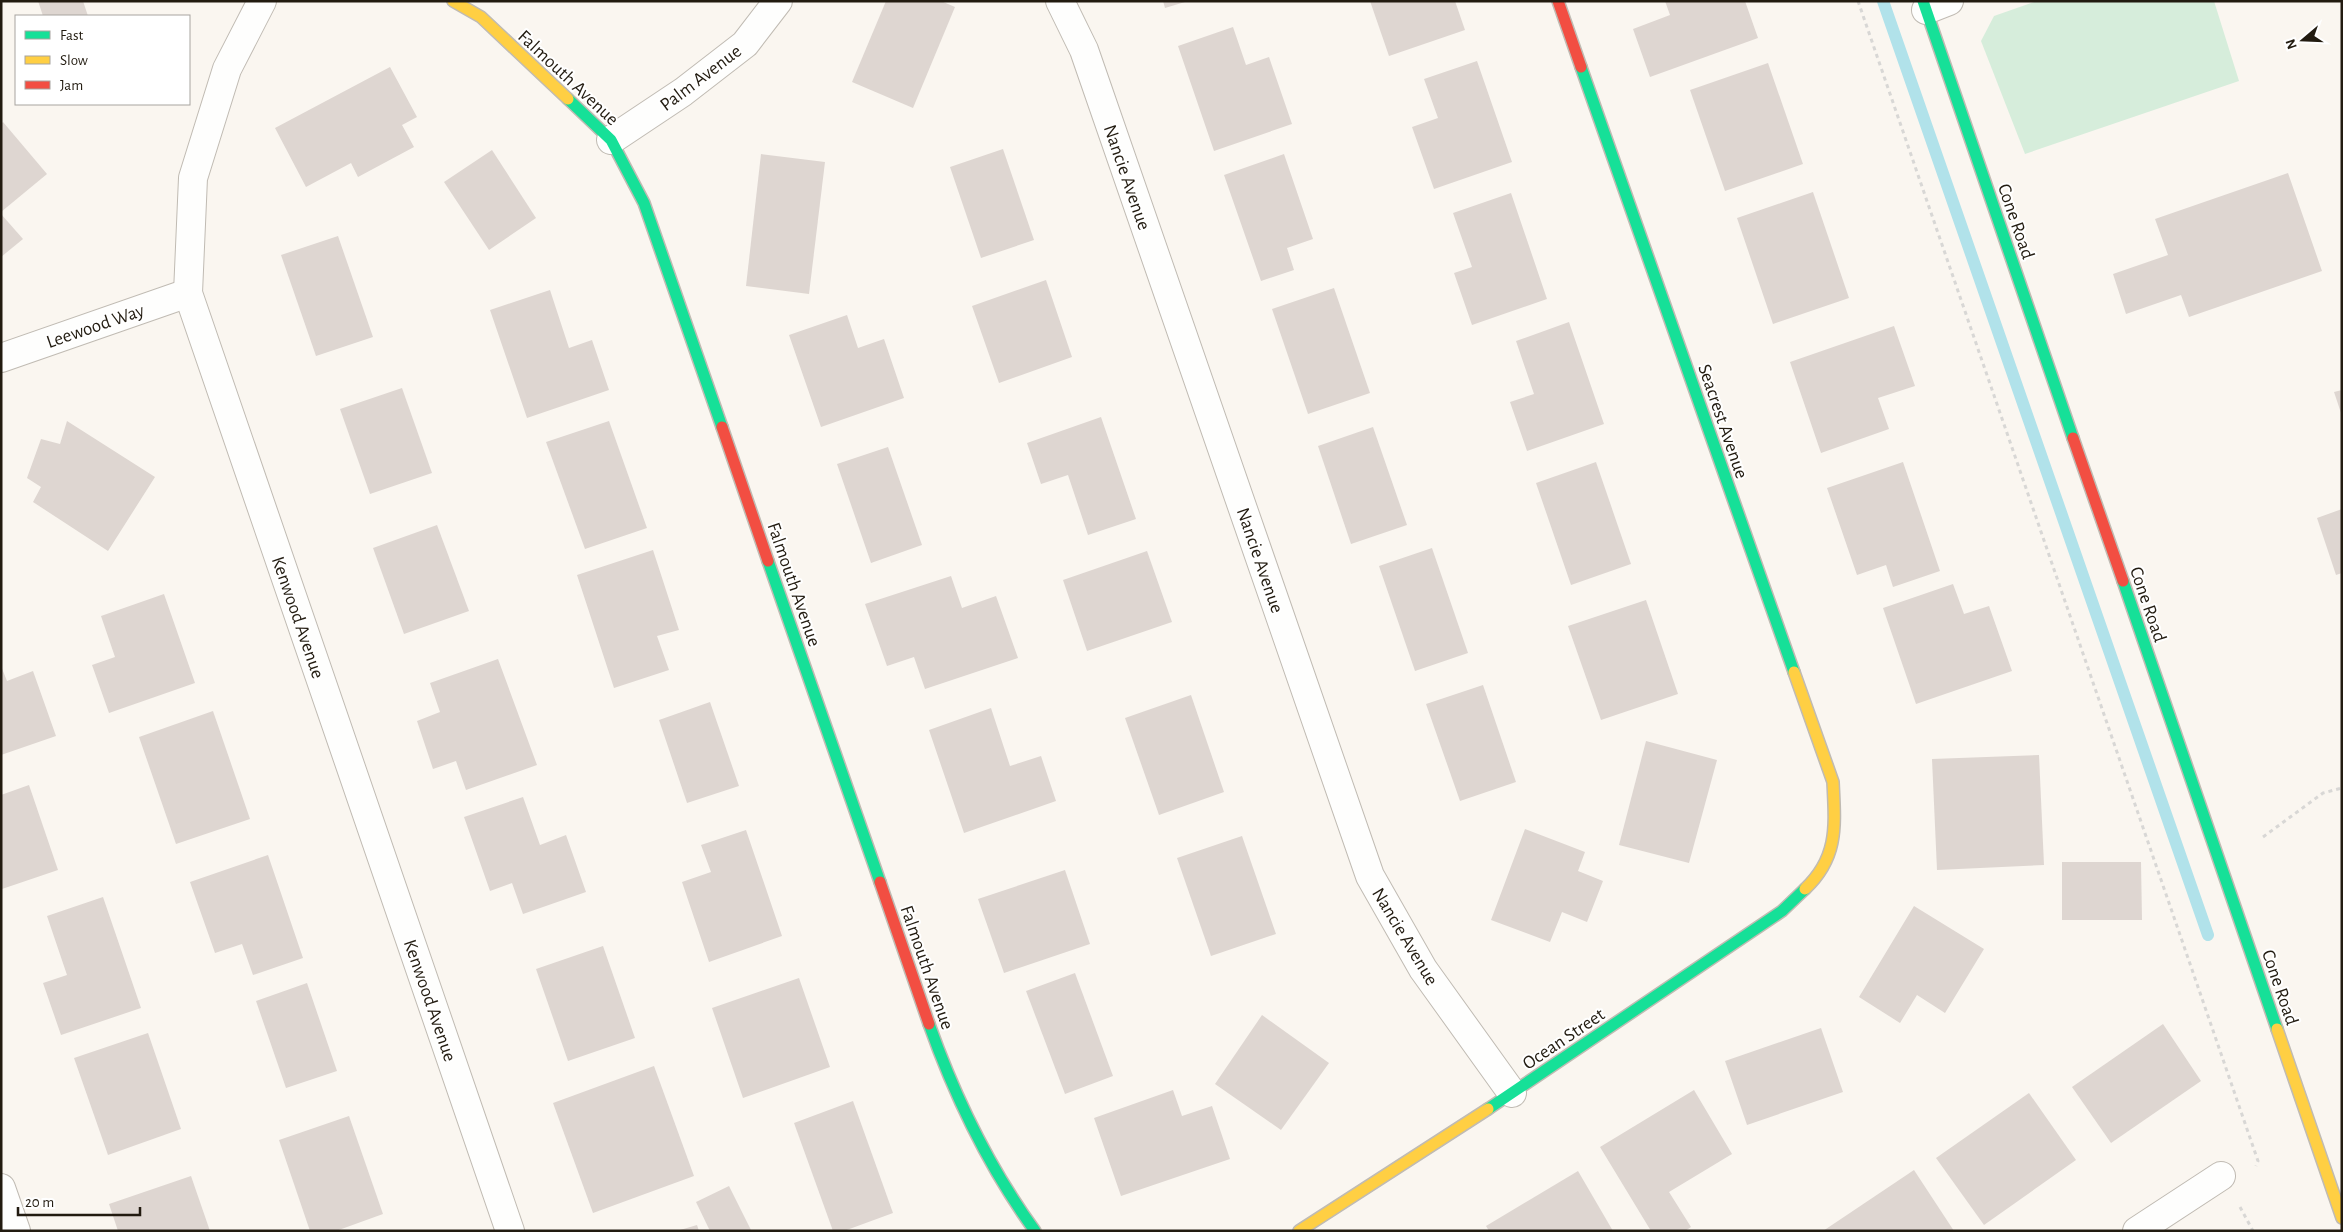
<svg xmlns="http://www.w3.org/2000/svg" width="2343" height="1232" font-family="'Alegreya Sans',sans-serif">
  <rect width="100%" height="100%" fill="#faf6f0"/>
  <!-- green -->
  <path fill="#d6eddb" d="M2037 1H2214L2239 81 2025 154 1981 41 1994 16Z"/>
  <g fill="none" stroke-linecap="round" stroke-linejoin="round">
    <!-- stream -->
    <path stroke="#b1e2ea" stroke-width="12" d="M1883 1 2208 935"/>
  </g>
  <!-- building -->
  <g fill="#ded6d1">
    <path d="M38 1H83L88 16H43Z"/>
    <path d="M886 1H941L955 7 913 108 852 82Z"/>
    <path d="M1163 1H1185V2L1165 8Z"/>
    <path d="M1370 1H1455L1465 30 1389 56Z"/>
    <path d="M1665 1H1745L1758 38 1650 77 1633 29 1670 15Z"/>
    <path d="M1233 27 1246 65 1269 57 1292 124 1214 151 1178 46Z"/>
    <path d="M1477 61 1512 162 1434 189 1412 127 1438 118 1424 79Z"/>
    <path d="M1768 63 1803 164 1725 191 1690 90Z"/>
    <path d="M390 67 417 117 402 125 414 147 358 177 351 163 306 187 275 128Z"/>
    <path d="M3 122 47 174 1 212V124Z"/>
    <path d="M1003 149 1034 240 981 258 950 167Z"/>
    <path d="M492 150 536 218 489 250 444 182Z"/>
    <path d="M761 154 825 162 809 294 746 286Z"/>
    <path d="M1284 154 1313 239 1287 248 1294 270 1261 281 1224 175Z"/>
    <path d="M2288 173 2322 271 2189 317 2181 295 2126 314 2113 274 2168 255 2155 219Z"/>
    <path d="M1813 192 1849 298 1773 324 1737 218Z"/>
    <path d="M1511 193 1547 299 1472 325 1454 273 1472 267 1453 213Z"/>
    <path d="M1 214 23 239 1 257Z"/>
    <path d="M338 236 373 337 316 356 281 255Z"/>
    <path d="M1046 280 1072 357 999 383 972 306Z"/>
    <path d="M1334 288 1370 393 1308 414 1272 309Z"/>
    <path d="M550 290 569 348 592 340 609 390 527 418 490 310Z"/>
    <path d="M847 315 858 348 884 339 904 398 821 427 789 335Z"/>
    <path d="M1569 322 1604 424 1527 451 1510 402 1534 394 1516 341Z"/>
    <path d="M1894 326 1915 386 1878 398 1889 429 1821 453 1790 362Z"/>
    <path d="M402 388 432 473 370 494 340 409Z"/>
    <path d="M2342 390V413H2341L2334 392Z"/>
    <path d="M1101 417 1136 519 1088 535 1068 475 1041 484 1027 443Z"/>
    <path d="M67 421 155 477 108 551 33 502 41 487 27 478 41 439 60 444Z"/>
    <path d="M609 421 647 528 585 549 546 442Z"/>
    <path d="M1373 427 1407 525 1351 544 1318 446Z"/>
    <path d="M888 447 922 545 871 563 837 464Z"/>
    <path d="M1596 462 1631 564 1571 585 1536 483Z"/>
    <path d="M1903 462 1940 571 1893 587 1886 565 1857 575 1827 488Z"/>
    <path d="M2342 509V573L2336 575 2317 518Z"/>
    <path d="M437 525 469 611 404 634 373 548Z"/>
    <path d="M1432 548 1468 653 1415 671 1379 566Z"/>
    <path d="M653 550 679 630 657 636 669 670 614 688 577 575Z"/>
    <path d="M1147 551 1172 622 1087 651 1063 580Z"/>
    <path d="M951 576 962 608 996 596 1018 658 925 689 914 657 887 666 865 604Z"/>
    <path d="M1953 584 1964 614 1989 606 2012 671 1916 704 1883 608Z"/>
    <path d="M164 594 195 683 109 713 92 665 115 657 101 616Z"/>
    <path d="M1646 600 1678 694 1601 720 1568 626Z"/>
    <path d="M498 659 537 765 466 790 456 761 433 769 417 721 440 712 430 683Z"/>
    <path d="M1 666 7 681 33 671 56 736 1 755Z"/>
    <path d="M1483 685 1516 782 1460 801 1426 704Z"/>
    <path d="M1191 695 1224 792 1159 815 1125 718Z"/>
    <path d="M710 702 739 786 687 803 659 720Z"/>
    <path d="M991 708 1010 766 1041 756 1056 801 964 833 929 730Z"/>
    <path d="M213 711 250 819 176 844 139 737Z"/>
    <path d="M1646 741 1717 760 1689 863 1619 845Z"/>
    <path d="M2039 755 2044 865 1937 870 1932 759Z"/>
    <path d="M29 785 58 870 2 889 1 795Z"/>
    <path d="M523 797 540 845 566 835 586 892 523 914 512 883 490 891 464 817Z"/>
    <path d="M1525 829 1585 852 1578 871 1603 881 1587 922 1562 912 1550 942 1491 920Z"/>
    <path d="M746 830 782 936 709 962 682 882 711 872 701 845Z"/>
    <path d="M1242 836 1276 934 1211 956 1177 858Z"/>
    <path d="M268 855 303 958 253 975 242 944 215 953 190 882Z"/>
    <path d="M2062 862H2141L2142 920H2062Z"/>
    <path d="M1065 870 1090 944 1004 973 978 899Z"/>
    <path d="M103 897 141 1008 61 1035 43 983 67 975 47 916Z"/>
    <path d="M1914 906 1984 949 1945 1013 1917 995 1900 1023 1859 997Z"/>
    <path d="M603 946 635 1038 568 1061 536 969Z"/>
    <path d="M1075 973 1113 1076 1065 1094 1026 991Z"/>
    <path d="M799 978 830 1067 743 1098 712 1008Z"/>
    <path d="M307 983 337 1071 286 1088 256 1001Z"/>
    <path d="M1262 1015 1329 1063 1281 1130 1215 1084Z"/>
    <path d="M2163 1024 2201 1081 2111 1143 2072 1087Z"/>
    <path d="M1821 1028 1843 1092 1747 1125 1725 1061Z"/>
    <path d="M148 1033 181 1129 108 1155 74 1058Z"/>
    <path d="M654 1066 694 1176 593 1213 553 1103Z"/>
    <path d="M1173 1090 1182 1116 1212 1106 1230 1159 1121 1196 1094 1118Z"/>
    <path d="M1694 1090 1732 1154 1669 1192 1691 1227 1685 1231H1651L1600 1147Z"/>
    <path d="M2029 1093 2076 1160 1984 1225 1936 1158Z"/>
    <path d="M853 1101 893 1213 844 1231H833L794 1123Z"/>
    <path d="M349 1116 383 1214 336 1231H310L279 1140Z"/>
    <path d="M1914 1170 1954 1231H1823Z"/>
    <path d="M1578 1171 1613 1231H1489L1486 1226Z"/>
    <path d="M191 1176 210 1231H118L109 1204Z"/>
    <path d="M729 1186 751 1230 710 1231 696 1202Z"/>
    <path d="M697 1225 699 1231H680V1230Z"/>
  </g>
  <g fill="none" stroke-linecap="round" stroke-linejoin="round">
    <defs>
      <g id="street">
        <path d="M262 1 227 69 193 178 188 293 510 1231"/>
        <path d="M1060 1 1084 50 1370 876 1423 969 1512 1093"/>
        <path d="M1926 10 1949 1"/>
        <path d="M611 140 683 92 745 44 778 1"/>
        <path d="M1 358 188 293"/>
        <path d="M1 1188 16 1231"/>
        <path d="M2137 1231 2221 1176"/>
      </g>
      <g id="fast">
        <path d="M1923 1 2073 438"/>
        <path d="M1581 67 1794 672"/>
        <path d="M568 99 611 140 644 203 722 427"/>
        <path d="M768 561 880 882"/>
        <path d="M2123 581 2277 1029"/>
        <path d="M929 1024C955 1097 990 1169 1035 1231"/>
        <path d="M1488 1109 1782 911 1805 889"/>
      </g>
      <g id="slow">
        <path d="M453 1 481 17 568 99"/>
        <path d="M1794 672 1833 782C1835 825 1839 857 1805 889"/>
        <path d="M2277 1029 2342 1218"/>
        <path d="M1299 1231 1488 1109"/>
      </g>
      <g id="jam">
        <path d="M1558 1 1581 67"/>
        <path d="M722 427 768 561"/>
        <path d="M2073 438 2123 581"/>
        <path d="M880 882 929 1024"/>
      </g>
    </defs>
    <!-- street casing -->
    <use href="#street" stroke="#c0bbb3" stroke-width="30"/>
    <!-- fast casing -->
    <use href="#fast" stroke="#c0bbb3" stroke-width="14"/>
    <!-- slow casing -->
    <use href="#slow" stroke="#c0bbb3" stroke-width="14"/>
    <!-- jam casing -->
    <use href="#jam" stroke="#c0bbb3" stroke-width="14"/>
    <!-- path -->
    <g stroke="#d8d7d5" stroke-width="3" stroke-dasharray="4 4" stroke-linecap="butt">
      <path d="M1858 1 2258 1161 2256 1166"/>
      <path d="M2263 837 2323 793 2342 788"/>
      <path d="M2240 1207 2253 1231"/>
    </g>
    <!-- street -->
    <use href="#street" stroke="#fefefd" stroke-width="28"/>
    <!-- fast -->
    <use href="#fast" stroke="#16e098" stroke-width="11"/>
    <!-- slow -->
    <use href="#slow" stroke="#ffcf43" stroke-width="11"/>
    <!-- jam -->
    <use href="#jam" stroke="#f24e42" stroke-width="11"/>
  </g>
  <g text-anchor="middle" stroke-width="4" stroke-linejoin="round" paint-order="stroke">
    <!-- street labels -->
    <g font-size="19" fill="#221b10" stroke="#fff">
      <text transform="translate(569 77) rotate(43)" y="7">Falmouth Avenue</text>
      <text transform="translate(700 77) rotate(-37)" y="7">Palm Avenue</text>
      <text transform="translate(1128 177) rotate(71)" y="7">Nancie Avenue</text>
      <text transform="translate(2017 221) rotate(71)" y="7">Cone Road</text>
      <text transform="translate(95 325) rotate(-19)" y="7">Leewood Way</text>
      <text transform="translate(1724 421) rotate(71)" y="7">Seacrest Avenue</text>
      <text transform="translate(1261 560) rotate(71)" y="7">Nancie Avenue</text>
      <text transform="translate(795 584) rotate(71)" y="7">Falmouth Avenue</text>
      <text transform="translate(2149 604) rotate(71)" y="7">Cone Road</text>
      <text transform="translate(299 617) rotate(71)" y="7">Kenwood Avenue</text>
      <text transform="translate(1406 936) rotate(59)" y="7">Nancie Avenue</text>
      <text transform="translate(928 967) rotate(71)" y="7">Falmouth Avenue</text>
      <text transform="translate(2281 987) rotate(71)" y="7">Cone Road</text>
      <text transform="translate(431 1000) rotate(71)" y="7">Kenwood Avenue</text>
      <text transform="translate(1563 1038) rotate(-34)" y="7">Ocean Street</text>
    </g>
  </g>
  <!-- border -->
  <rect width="2343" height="1232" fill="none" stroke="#221b10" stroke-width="5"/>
  <!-- legend -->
  <rect x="15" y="15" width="175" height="90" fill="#ffffff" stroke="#a7a49f"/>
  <rect x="25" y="31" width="25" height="8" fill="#16e098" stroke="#a7a49f"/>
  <text x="60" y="40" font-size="15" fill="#221b10">Fast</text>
  <rect x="25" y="56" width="25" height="8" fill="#ffcf43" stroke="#a7a49f"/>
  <text x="60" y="65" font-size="15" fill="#221b10">Slow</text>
  <rect x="25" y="81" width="25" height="8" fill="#f24e42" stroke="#a7a49f"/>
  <text x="60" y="90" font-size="15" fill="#221b10">Jam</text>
  <!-- north arrow -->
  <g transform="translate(2303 40) rotate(251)" stroke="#ffffff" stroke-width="4" paint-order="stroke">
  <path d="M0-4L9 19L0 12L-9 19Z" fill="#221b10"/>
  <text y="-8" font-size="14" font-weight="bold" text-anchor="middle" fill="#221b10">N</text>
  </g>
  <!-- scale -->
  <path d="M18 1207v8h122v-8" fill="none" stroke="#221b10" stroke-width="2.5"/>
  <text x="25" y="1207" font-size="15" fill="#221b10" stroke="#ffffff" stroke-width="4" paint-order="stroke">20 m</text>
</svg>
